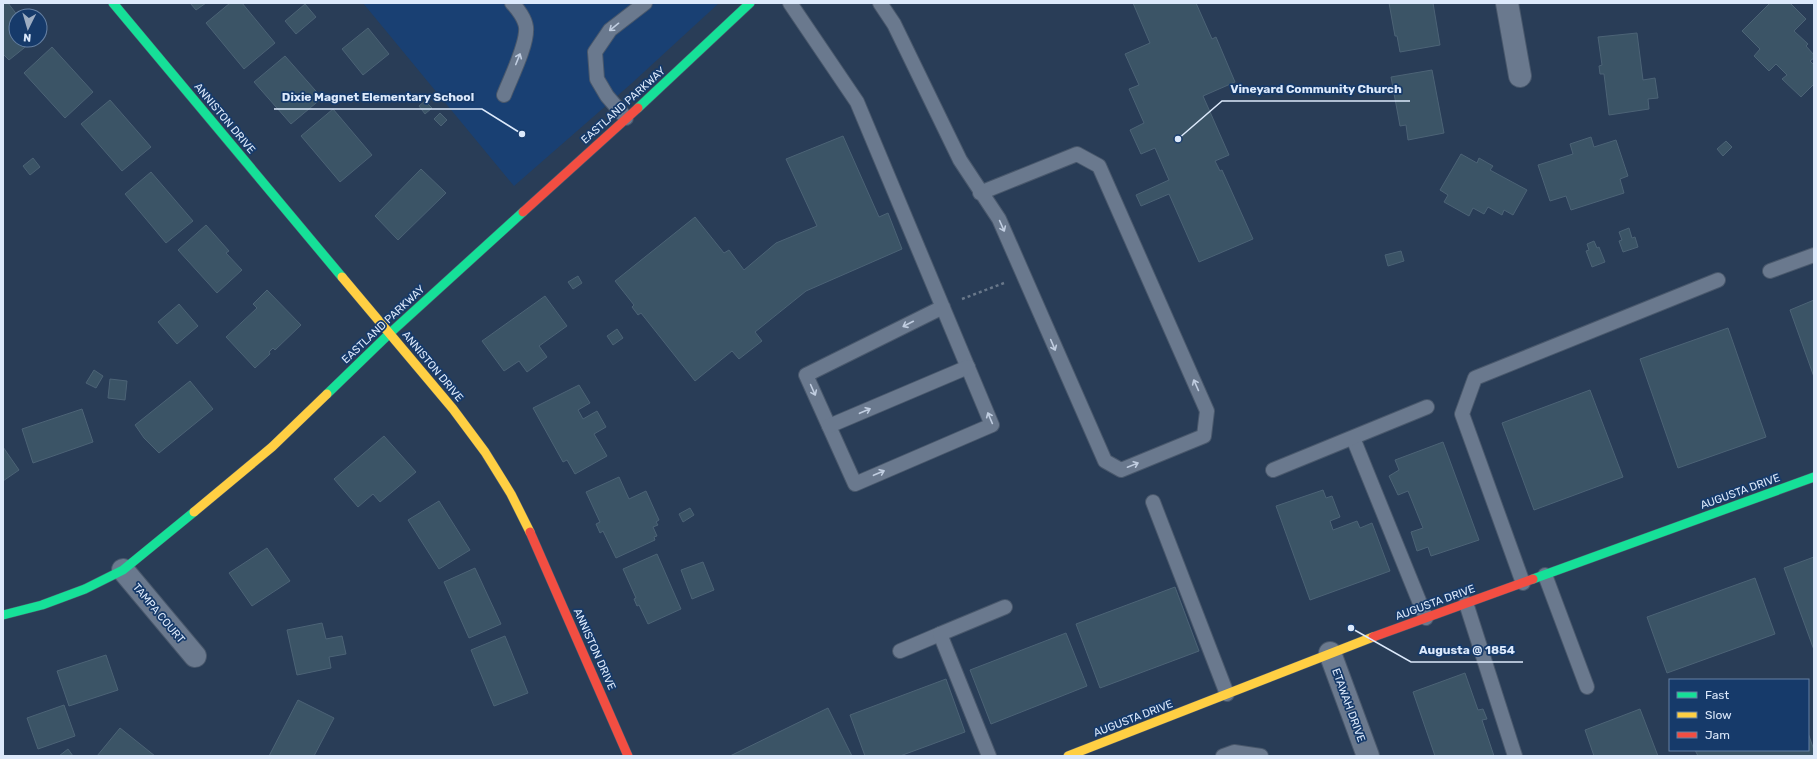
<svg xmlns="http://www.w3.org/2000/svg" width="1817" height="759" font-family="Rubik,sans-serif">
  <rect width="100%" height="100%" fill="#293d57"/>
  <!-- built -->
  <path fill="#194073" d="M363 3H719L632 83 514 186Z"/>
  <!-- building -->
  <g fill="#3b5466" stroke="#4c6376">
    <path d="M3 3H8L18 16H16V40H34L9 60 3 54Z"/>
    <path d="M190 3H206L196 10Z"/>
    <path d="M230 3H242L275 43 244 69 206 23Z"/>
    <path d="M1133 3H1196L1212 39 1216 37 1235 82 1203 96 1229 155 1215 161 1220 171 1222 170 1253 239 1199 262 1169 194 1141 206 1136 195 1169 180 1155 148 1141 154 1130 130 1144 123 1129 89 1139 85 1125 54 1150 43Z"/>
    <path d="M1389 3H1433L1440 45 1400 52 1397 36H1395Z"/>
    <path d="M1770 3H1790L1806 19 1794 31 1808 44 1806 46 1814 55V58L1810 61 1814 65V84L1801 97 1782 79 1787 75 1776 64 1769 71 1754 56 1760 49 1742 31Z"/>
    <path d="M305 4 316 17 296 34 285 21Z"/>
    <path d="M368 28 389 54 363 75 342 49Z"/>
    <path d="M1637 33 1643 80 1655 78 1658 98 1648 99 1649 109 1609 115 1604 74H1600L1599 66 1602 65 1598 37Z"/>
    <path d="M52 47 93 92 65 118 24 73Z"/>
    <path d="M285 56 322 98 291 124 254 82Z"/>
    <path d="M1432 70 1444 133 1408 140 1406 125 1400 126 1391 77Z"/>
    <path d="M110 100 151 147 122 171 81 124Z"/>
    <path d="M425 101 432 108 425 114 419 106Z"/>
    <path d="M333 109 372 155 340 182 301 136Z"/>
    <path d="M440 113 447 120 441 126 434 119Z"/>
    <path d="M843 136 879 217 888 213 902 249 806 291 755 332 762 341 739 359 732 351 695 381 641 313 638 315 632 307 634 305 615 281 695 217 724 253 729 250 744 270 776 243 817 226 786 159Z"/>
    <path d="M1591 137 1594 147 1616 140 1628 176 1620 179 1624 193 1571 210 1566 196 1550 201 1538 165 1573 154 1570 144Z"/>
    <path d="M1726 141 1732 147 1723 156 1717 149Z"/>
    <path d="M1461 154 1477 163 1479 158 1493 166 1490 170 1527 190 1513 215 1504 210 1502 215 1488 207 1484 214 1473 208 1469 216 1444 202 1448 195 1440 190Z"/>
    <path d="M33 158 40 167 30 175 23 166Z"/>
    <path d="M421 169 446 193 398 240 375 216Z"/>
    <path d="M151 172 193 221 166 243 125 194Z"/>
    <path d="M206 225 229 251 226 253 242 270 217 293 178 250Z"/>
    <path d="M1629 228 1632 238 1635 237 1638 247 1623 252 1619 241 1622 240 1619 232Z"/>
    <path d="M1594 241 1597 248 1599 247 1605 262 1592 267 1586 251 1589 250 1587 244Z"/>
    <path d="M1401 251 1404 261 1388 266 1385 255Z"/>
    <path d="M578 276 582 283 573 289 568 282Z"/>
    <path d="M267 290 301 325 275 350 273 348 269 352 270 354 255 368 226 337 257 308 253 304Z"/>
    <path d="M545 296 567 326 539 346 547 357 527 372 519 361 504 371 482 341Z"/>
    <path d="M1814 300V377L1790 310Z"/>
    <path d="M179 304 198 326 177 344 158 322Z"/>
    <path d="M1728 328 1766 437 1678 468 1640 359Z"/>
    <path d="M617 329 623 338 613 345 607 336Z"/>
    <path d="M94 370 103 376 96 388 86 383Z"/>
    <path d="M110 379 127 381 125 400 108 398Z"/>
    <path d="M190 381 213 409 159 453 144 438 135 425Z"/>
    <path d="M579 385 590 403 578 410 583 419 597 411 606 427 594 434 607 456 575 474 567 460 563 462 533 408Z"/>
    <path d="M1590 390 1623 477 1534 510 1502 423Z"/>
    <path d="M82 409 93 442 33 463 22 429Z"/>
    <path d="M384 436 416 472 380 502 373 494 358 507 334 479Z"/>
    <path d="M1443 442 1479 540 1431 556 1428 547 1417 551 1411 532 1423 528 1408 491 1398 495 1389 476 1399 470 1395 460Z"/>
    <path d="M3 447 19 470 3 481Z"/>
    <path d="M619 477 629 499 646 491 659 520 656 522 658 525 653 527 657 536 654 537 655 540 616 558 603 531 600 533 596 524 600 522 586 492Z"/>
    <path d="M1323 490 1326 498 1332 496 1340 517 1330 521 1333 530 1357 521 1360 528 1372 523 1390 571 1310 600 1276 506Z"/>
    <path d="M439 501 470 550 439 569 408 520Z"/>
    <path d="M690 508 694 515 683 522 679 514Z"/>
    <path d="M267 548 290 581 252 606 229 573Z"/>
    <path d="M657 554 681 609 648 624 639 605 637 606 634 599 636 598 623 569Z"/>
    <path d="M1814 557V650L1784 568Z"/>
    <path d="M703 562 714 590 692 599 681 570Z"/>
    <path d="M475 568 501 624 469 638 444 582Z"/>
    <path d="M1755 578 1775 634 1667 673 1647 617Z"/>
    <path d="M1175 587 1199 651 1100 688 1076 624Z"/>
    <path d="M322 623 326 639 342 636 346 654 329 657 331 668 297 675 287 630Z"/>
    <path d="M1066 633 1087 686 991 724 970 670Z"/>
    <path d="M505 636 528 693 494 706 471 650Z"/>
    <path d="M106 655 118 690 69 706 57 671Z"/>
    <path d="M1465 673 1478 710 1483 709 1487 719 1482 720 1494 756H1435L1413 692Z"/>
    <path d="M946 679 965 732 900 756H865L850 715Z"/>
    <path d="M298 700 334 718 314 756H269Z"/>
    <path d="M64 705 75 736 38 749 27 718Z"/>
    <path d="M828 708 852 756H730Z"/>
    <path d="M1640 709 1658 756H1594L1585 730Z"/>
    <path d="M120 728 155 756H97Z"/>
    <path d="M1808 733 1814 750V756H1698L1695 750H1808Z"/>
    <path d="M68 749 73 756H59Z"/>
  </g>
  <g fill="none" stroke-linecap="round" stroke-linejoin="round">
    <defs>
      <g id="lane">
        <path d="M790 3 857 102 992 425 855 484 806 375 943 307"/>
        <path d="M880 3 894 24 960 160 999 219 1105 461 1121 470 1204 436 1207 411 1099 166 1077 154 980 193"/>
        <path d="M504 95C510 79 528 44 526 27 525 19 518 9 512 3"/>
        <path d="M626 118 607 96 597 79 595 52 610 30 645 3"/>
        <path d="M1770 271 1814 255"/>
        <path d="M829 426 968 367"/>
        <path d="M1353 438 1426 618"/>
        <path d="M1273 470 1427 407"/>
        <path d="M1153 502 1227 694"/>
        <path d="M1545 575 1587 687"/>
        <path d="M1523 583 1462 414 1475 378 1718 280"/>
        <path d="M1466 603 1515 756"/>
        <path d="M900 651 940 634"/>
        <path d="M989 756 940 634 1005 607"/>
        <path d="M1223 756 1234 752 1261 756"/>
      </g>
      <g id="street">
        <path d="M1507 3 1520 76"/>
        <path d="M123 570 195 656"/>
        <path d="M1330 653 1368 756"/>
      </g>
      <g id="fast">
        <path d="M113 3 342 277"/>
        <path d="M638 108 750 3"/>
        <path d="M327 394 389 334 523 212"/>
        <path d="M1533 579 1814 477"/>
        <path d="M3 615 42 605 85 589 123 570 194 512"/>
      </g>
      <g id="slow">
        <path d="M342 277 453 409 485 452 511 494 530 532"/>
        <path d="M194 512 272 447 327 394"/>
        <path d="M1068 756 1373 637"/>
      </g>
      <g id="jam">
        <path d="M523 212 638 108"/>
        <path d="M530 532 628 756"/>
        <path d="M1373 637 1533 579"/>
      </g>
    </defs>
    <!-- lane casing -->
    <use href="#lane" stroke="#49586c" stroke-width="16"/>
    <!-- street casing -->
    <use href="#street" stroke="#49586c" stroke-width="24"/>
    <!-- fast casing -->
    <use href="#fast" stroke="#49586c" stroke-width="10"/>
    <!-- slow casing -->
    <use href="#slow" stroke="#49586c" stroke-width="10"/>
    <!-- jam casing -->
    <use href="#jam" stroke="#49586c" stroke-width="10"/>
    <!-- path -->
    <path stroke="#69788a" stroke-width="2.5" stroke-dasharray="3 3" stroke-linecap="butt" d="M962 299 1004 283"/>
    <!-- lane -->
    <use href="#lane" stroke="#6a798e" stroke-width="14"/>
    <!-- street -->
    <use href="#street" stroke="#6a798e" stroke-width="22"/>
    <!-- fast -->
    <use href="#fast" stroke="#16e098" stroke-width="9"/>
    <!-- slow -->
    <use href="#slow" stroke="#ffcf43" stroke-width="9"/>
    <!-- jam -->
    <use href="#jam" stroke="#f24e42" stroke-width="9"/>
  </g>
  <!-- one-way arrows -->
  <defs><path id="oneway-shaft" d="M-6 0H5M1.5-3L5.5 0L1.5 3" fill="none" stroke-width="1.6" stroke-linecap="round" stroke-linejoin="round"/></defs>
  <g stroke="#c0cde0">
    <use href="#oneway-shaft" transform="translate(614 27) rotate(141)"/>
    <use href="#oneway-shaft" transform="translate(518 59) rotate(-68)"/>
    <use href="#oneway-shaft" transform="translate(1002 226) rotate(66)"/>
    <use href="#oneway-shaft" transform="translate(908 324) rotate(153)"/>
    <use href="#oneway-shaft" transform="translate(1053 345) rotate(67)"/>
    <use href="#oneway-shaft" transform="translate(1196 385) rotate(-114)"/>
    <use href="#oneway-shaft" transform="translate(813 390) rotate(66)"/>
    <use href="#oneway-shaft" transform="translate(865 411) rotate(-23)"/>
    <use href="#oneway-shaft" transform="translate(990 418) rotate(-113)"/>
    <use href="#oneway-shaft" transform="translate(1133 465) rotate(-22)"/>
    <use href="#oneway-shaft" transform="translate(879 473) rotate(-23)"/>
  </g>
  <g text-anchor="middle" stroke-width="3.5" stroke-linejoin="round" paint-order="stroke">
    <!-- street labels -->
    <g font-size="11" fill="#dce9fb" stroke="#163a6a">
      <text transform="translate(623 105) rotate(-42)" y="4">EASTLAND PARKWAY</text>
      <text transform="translate(225 118) rotate(50)" y="4">ANNISTON DRIVE</text>
      <text transform="translate(383 324) rotate(-43)" y="4">EASTLAND PARKWAY</text>
      <text transform="translate(433 366) rotate(50)" y="4">ANNISTON DRIVE</text>
      <text transform="translate(1740 491) rotate(-20)" y="4">AUGUSTA DRIVE</text>
      <text transform="translate(1435 602) rotate(-20)" y="4">AUGUSTA DRIVE</text>
      <text transform="translate(159 613) rotate(50)" y="4">TAMPA COURT</text>
      <text transform="translate(595 649) rotate(66)" y="4">ANNISTON DRIVE</text>
      <text transform="translate(1349 705) rotate(70)" y="4">ETAWAH DRIVE</text>
      <text transform="translate(1133 718) rotate(-21)" y="4">AUGUSTA DRIVE</text>
    </g>
  </g>
  <!-- callouts -->
  <path fill="none" stroke="#dce9fb" stroke-width="1.5" d="M1178 139L1222 101H1410M522 134L482 109H274M1351 628L1411 662H1523"/>
  <g fill="#dce9fb" stroke="#163a6a" stroke-width="1.5">
    <circle cx="1178" cy="139" r="4"/>
    <circle cx="522" cy="134" r="4"/>
    <circle cx="1351" cy="628" r="4"/>
  </g>
  <g font-size="12" text-anchor="middle" font-weight="bold" fill="#dce9fb" stroke="#163a6a" stroke-width="3.5" stroke-linejoin="round" paint-order="stroke">
    <text x="1316" y="93">Vineyard Community Church</text>
    <text x="378" y="101">Dixie Magnet Elementary School</text>
    <text x="1467" y="654">Augusta @ 1854</text>
  </g>
  <!-- border -->
  <rect width="1817" height="759" fill="none" stroke="#dce9fb" stroke-width="8"/>
  <!-- legend -->
  <rect x="1669" y="679" width="140" height="72" fill="#163a6a" stroke="#6580a4"/>
  <rect x="1677" y="692" width="20" height="6" fill="#16e098" stroke="#6580a4"/>
  <text x="1705" y="699" font-size="12" fill="#dce9fb">Fast</text>
  <rect x="1677" y="712" width="20" height="6" fill="#ffcf43" stroke="#6580a4"/>
  <text x="1705" y="719" font-size="12" fill="#dce9fb">Slow</text>
  <rect x="1677" y="732" width="20" height="6" fill="#f24e42" stroke="#6580a4"/>
  <text x="1705" y="739" font-size="12" fill="#dce9fb">Jam</text>
  <!-- north arrow -->
  <g transform="translate(28 28) rotate(185)"><circle r="19" fill="#163a6a" stroke="#6580a4"/>
  <path d="M0-3L7 15L0 10L-7 15Z" fill="#9dadc2"/>
  <text y="-6" font-size="11" font-weight="bold" text-anchor="middle" fill="#dce9fb">N</text>
  </g>
</svg>
